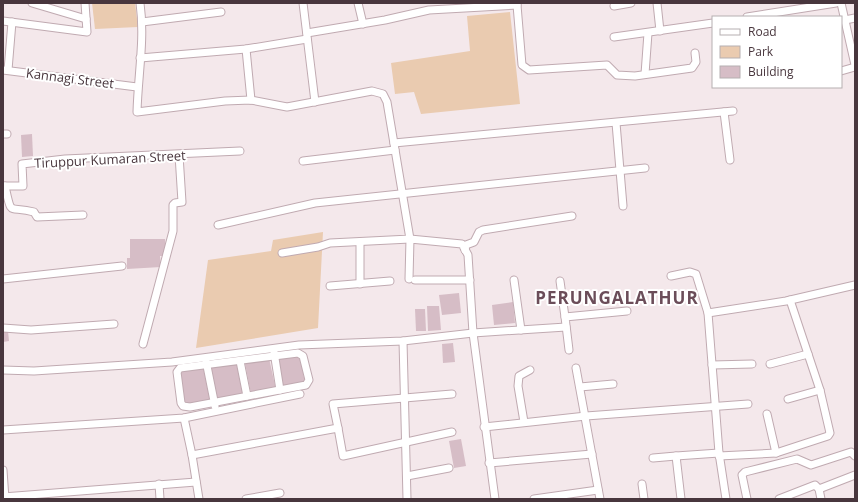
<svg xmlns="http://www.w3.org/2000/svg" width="858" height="502" font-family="'Open Sans',sans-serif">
  <rect width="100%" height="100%" fill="#f4e8eb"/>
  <!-- green -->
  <g fill="#eacbb0">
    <path d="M92 3H135L138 27 95 29Z"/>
    <path d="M510 12 520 104 421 114 414 92 395 94 391 63 470 51 467 16Z"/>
    <path d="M323 232 318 328 196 348 208 260 271 251 273 240Z"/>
  </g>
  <!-- building -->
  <g fill="#d6bdc6">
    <path d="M32 134 33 156 22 157 21 135Z"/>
    <path d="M130 239H165L166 256H160L161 267 127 269V258H130Z"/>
    <path d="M459 293 461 313 442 315 439 295Z"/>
    <path d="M513 302 515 323 494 325 492 305Z"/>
    <path d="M427 306H439L441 330 428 331Z"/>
    <path d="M415 309H425L426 331H416Z"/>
    <path d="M8 331 9 341 3 342V332Z"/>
    <path d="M453 343 455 362 443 363 442 344Z"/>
    <path d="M300 354 305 383 282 387 277 358Z"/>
    <path d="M269 358 276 390 251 394 245 363Z"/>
    <path d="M237 362 243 395 217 399 211 366Z"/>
    <path d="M204 366 211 400 185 405 179 371Z"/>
    <path d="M461 439 466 466 454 468 449 441Z"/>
  </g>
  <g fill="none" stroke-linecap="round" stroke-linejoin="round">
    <defs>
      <g id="minor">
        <path d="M32 3 86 19"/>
        <path d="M140 3C145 39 138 75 137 112L225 101 251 100 287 107 372 91 383 94 387 102 410 239 330 243 318 247 282 253"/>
        <path d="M303 3 315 102"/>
        <path d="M358 3 363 24"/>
        <path d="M657 3 660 31"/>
        <path d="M841 3 855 65"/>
        <path d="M517 5 522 65 529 70 607 65 617 75 635 76 692 68 696 62 695 53"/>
        <path d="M614 6 631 3"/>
        <path d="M747 17 836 3"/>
        <path d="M845 20 855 18"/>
        <path d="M3 21 87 32 85 3"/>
        <path d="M142 22 221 12"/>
        <path d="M307 33 385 20 429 10 517 5V3"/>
        <path d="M614 37 713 23"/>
        <path d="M246 49 251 100"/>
        <path d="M140 58 246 49 307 39"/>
        <path d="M3 70 137 87"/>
        <path d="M8 70 12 22"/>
        <path d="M841 71 855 67"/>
        <path d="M645 74 648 33"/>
        <path d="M724 112 730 160"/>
        <path d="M616 123 623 206"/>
        <path d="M3 134H7"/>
        <path d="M394 143 733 111"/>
        <path d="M303 161 395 150"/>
        <path d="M3 186H23L22 164 65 159 240 151"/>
        <path d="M5 186C12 218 8 205 34 212L37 217 83 215"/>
        <path d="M218 225 315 203 645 168"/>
        <path d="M465 250 466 245 474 242 479 232 483 230 572 216"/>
        <path d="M671 276 690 272 696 274 708 313 719 453 726 499"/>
        <path d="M3 279 122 266"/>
        <path d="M409 279 410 239 462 244 468 255 473 333 495 499"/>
        <path d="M415 280H470"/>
        <path d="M514 280 521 330"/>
        <path d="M560 281 565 317"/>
        <path d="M360 284V242"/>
        <path d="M330 286 390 281"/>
        <path d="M708 313 786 301 855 285"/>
        <path d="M3 328 31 330 114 324"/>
        <path d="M403 341 407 499"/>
        <path d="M143 344 173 231V205L175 203 182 202 179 155"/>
        <path d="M569 350 565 317 627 311"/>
        <path d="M274 352 280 390"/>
        <path d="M298 353 303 356 309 380 306 385 190 407 183 406 181 403 177 372 180 368Z"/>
        <path d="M206 361 215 406"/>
        <path d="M240 361 247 396"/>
        <path d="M770 364 808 354"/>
        <path d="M712 365 752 364"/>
        <path d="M576 368 600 499"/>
        <path d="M3 370 34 371 172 362 299 345 403 341 473 333 566 327"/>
        <path d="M580 387 613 384"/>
        <path d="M788 399 820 390"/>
        <path d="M767 414 776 453"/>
        <path d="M184 418 192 455 199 499"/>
        <path d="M524 422 518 386 519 376 530 370"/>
        <path d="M484 427 586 416 748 404"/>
        <path d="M338 428 333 404 452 394"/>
        <path d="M3 430 184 418 300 394"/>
        <path d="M192 455 338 428 343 456 452 432"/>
        <path d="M719 456 776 453 828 436 830 433 820 390 790 300"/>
        <path d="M653 458 676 456"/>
        <path d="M489 463 592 454"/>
        <path d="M3 470 5 499"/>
        <path d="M407 476 449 468"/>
        <path d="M159 484 160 499"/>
        <path d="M642 484 644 499"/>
        <path d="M819 489 855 475"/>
        <path d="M3 497 196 482"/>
        <path d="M246 499 280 493"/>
        <path d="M534 499 598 490"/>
        <path d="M681 499 676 456 719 453"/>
        <path d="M747 499 742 475 745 472 797 459 811 465 851 452 855 456"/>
        <path d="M779 499 815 485 819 489 821 499"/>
      </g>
    </defs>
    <!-- minor casing -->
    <use href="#minor" stroke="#c0aab1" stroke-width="9"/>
    <!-- minor -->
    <use href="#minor" stroke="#fff" stroke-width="7"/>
  </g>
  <g text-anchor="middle" stroke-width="4" stroke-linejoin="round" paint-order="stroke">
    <!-- street labels -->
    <g font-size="13" fill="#48363d" stroke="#fff">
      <text transform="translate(70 78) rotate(7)" y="5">Kannagi Street</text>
      <text transform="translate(110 159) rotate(-3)" y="5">Tiruppur Kumaran Street</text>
    </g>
    <!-- district labels -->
    <g font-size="17" font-weight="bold" letter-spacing="1" fill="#6b4d59" stroke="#fff">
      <text x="617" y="304">PERUNGALATHUR</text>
    </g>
  </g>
  <!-- border -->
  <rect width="858" height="502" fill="none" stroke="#48363d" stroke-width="8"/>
  <!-- legend -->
  <rect x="712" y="16" width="130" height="72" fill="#ffffff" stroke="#b6afb1"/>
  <rect x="720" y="29" width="20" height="6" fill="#ffffff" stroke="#b6afb1"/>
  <text x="748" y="36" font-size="12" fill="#48363d">Road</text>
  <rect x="720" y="46" width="20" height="12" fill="#eacbb0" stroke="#b6afb1"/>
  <text x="748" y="56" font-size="12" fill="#48363d">Park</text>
  <rect x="720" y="66" width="20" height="12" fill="#d6bdc6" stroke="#b6afb1"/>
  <text x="748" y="76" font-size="12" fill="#48363d">Building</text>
</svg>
